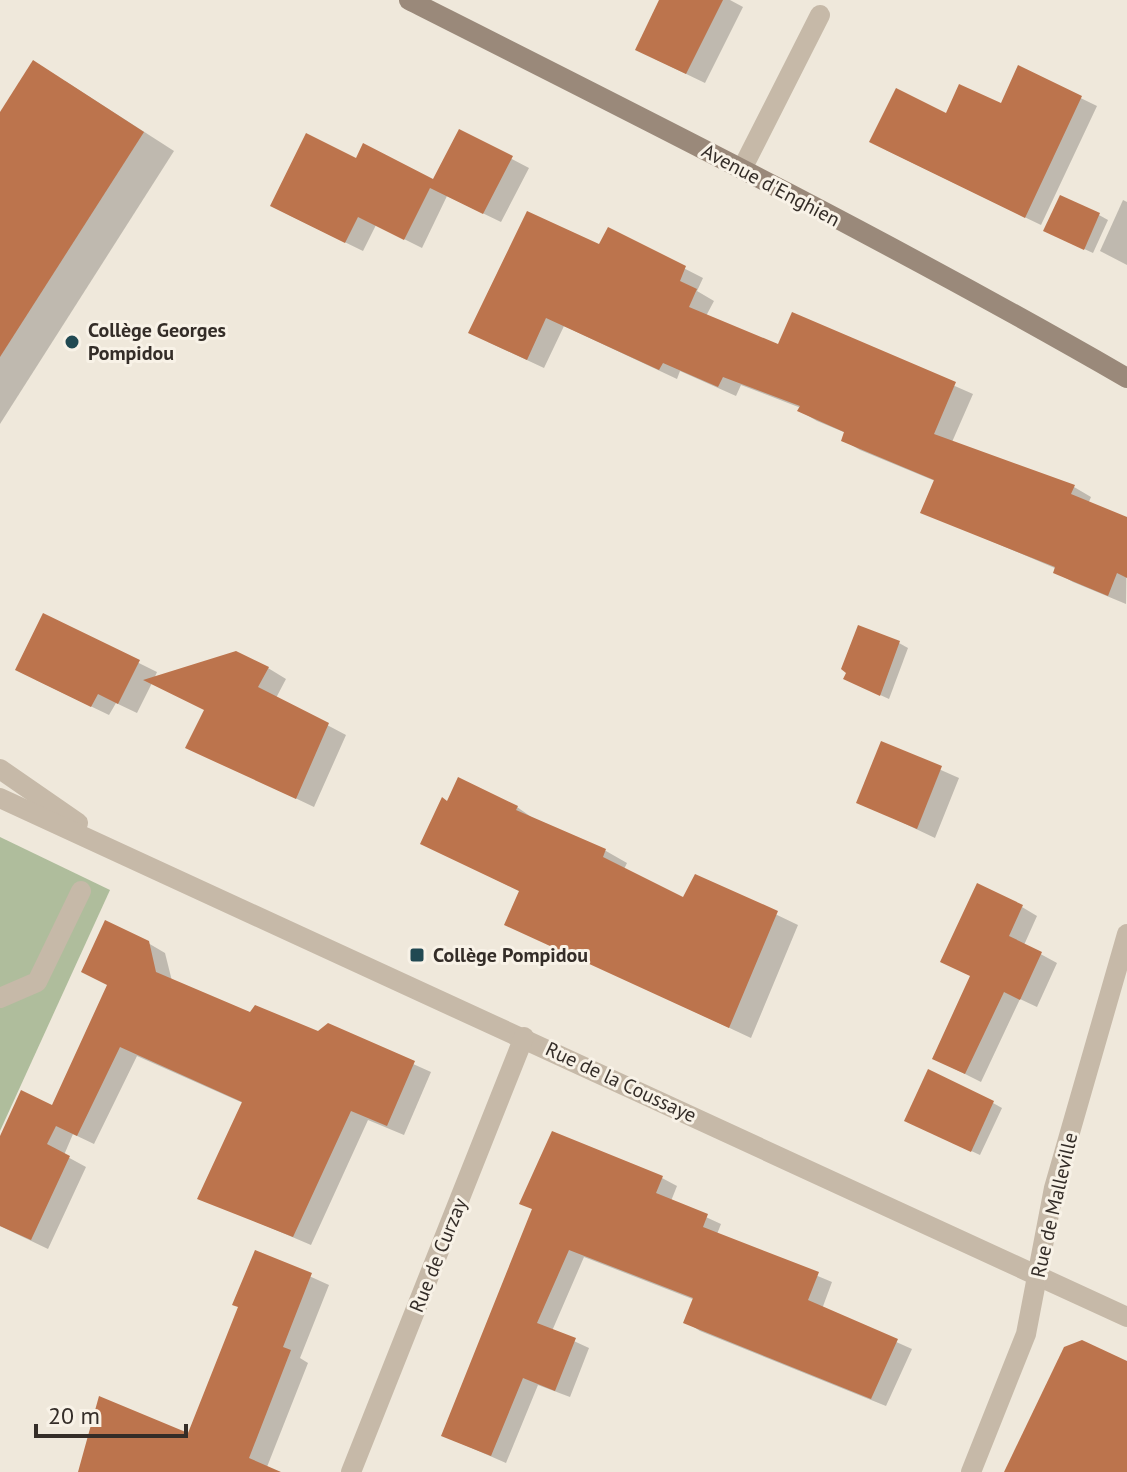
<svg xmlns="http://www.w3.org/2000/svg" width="1127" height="1472" font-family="'PT Sans',sans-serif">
  <rect width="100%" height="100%" fill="#efe8db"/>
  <!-- green -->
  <path fill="#afbd9c" d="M0 837 110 890 0 1131Z"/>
  <!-- shadow -->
  <g fill="#0003">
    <path d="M662 0H730L743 7 705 83 655 59Z"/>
    <path d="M1019 68 1097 106 1041 225 886 150 946 116 1002 106Z"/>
    <path d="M65 81 174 151 0 424V116Z"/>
    <path d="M460 132 529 168 501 222 447 196 422 248 376 225 363 251 289 215 357 161 434 182Z"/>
    <path d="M1123 200 1127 202V265L1100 251Z"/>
    <path d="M1099 215 1108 220 1093 253 1054 235Z"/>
    <path d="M609 230 703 278 697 291 714 301 706 316 779 347 793 315 973 394 952 442 1074 487 1091 497 1088 504 1127 521 1126 604 1073 582 1055 572 1057 569 923 512 935 481 860 450 843 440 846 433 817 421 800 411 801 408 741 385 736 396 680 371 677 379 564 326 544 368 488 342 600 247Z"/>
    <path d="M44 616 157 672 154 679 268 668 286 679 276 698 346 735 314 807 188 747 206 710 152 683 137 713 116 703 109 715 36 680Z"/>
    <path d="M899 643 908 648 889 699 854 683Z"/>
    <path d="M882 744 959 778 935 838 859 802Z"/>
    <path d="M448 803 517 807 537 821 606 851 627 863 624 869 684 900 696 876 798 925 751 1038 507 924 521 892 423 843Z"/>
    <path d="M1022 907 1037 916 1024 945 1057 963 1037 1007 1020 999 981 1082 935 1059Z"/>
    <path d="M148 943 165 953 172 981 251 1015 318 1033 328 1026 431 1072 404 1135 368 1120 311 1245 200 1198 243 1103 137 1056 94 1144 73 1134 64 1155 86 1167 48 1249 0 1226V1141L52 1107Z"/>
    <path d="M993 1103 1002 1108 980 1155 915 1125Z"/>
    <path d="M662 1178 677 1186 671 1201 721 1224 717 1234 832 1282 822 1309 912 1349 886 1406 700 1331 686 1322 695 1300 584 1257 552 1331 589 1348 570 1397 538 1385 506 1463 444 1436 534 1210 522 1203Z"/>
    <path d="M256 1252 329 1285 300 1358 308 1363 265 1472H80L189 1435 240 1307Z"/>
  </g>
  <!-- building -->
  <g fill="#bc744d">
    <path d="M659 0H723L686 74 635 50Z"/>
    <path d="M33 60 144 132 0 357V112Z"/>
    <path d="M1018 65 1082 96 1025 218 869 142 896 88 946 113 959 84 1001 103Z"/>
    <path d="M459 129 513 156 483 214 430 188 404 240 358 217 345 243 270 206 306 133 356 158 363 143 433 179Z"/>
    <path d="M1060 195 1100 213 1084 250 1043 231Z"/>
    <path d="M527 211 599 244 608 227 686 266 680 281 697 289 689 307 778 344 792 312 956 382 934 434 1075 485 1071 494 1127 517V578L1117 573 1108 596 1053 573 1055 567 920 513 934 480 841 441 844 432 797 411 800 406 723 377 718 387 663 363 659 370 546 318 527 360 468 333Z"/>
    <path d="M43 613 140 660 118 704 98 694 91 707 15 670Z"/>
    <path d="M858 625 900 641 880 696 843 679 846 673 841 669Z"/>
    <path d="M236 651 269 667 258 687 329 723 296 799 185 748 204 710 143 680Z"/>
    <path d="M881 741 942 766 917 829 856 803Z"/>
    <path d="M458 777 518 806 516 810 606 849 603 857 683 897 695 874 778 911 729 1028 504 925 519 891 420 844 442 797 447 801Z"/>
    <path d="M977 883 1023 905 1009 936 1042 952 1020 1000 1004 992 965 1074 932 1059 970 976 940 962Z"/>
    <path d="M105 920 149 941 156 972 250 1012 255 1005 318 1031 328 1023 415 1061 387 1126 351 1111 293 1237 197 1199 242 1102 120 1047 77 1136 56 1126 47 1144 70 1156 31 1240 0 1226V1136L21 1090 52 1105 107 985 81 972Z"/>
    <path d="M928 1069 994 1101 971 1152 904 1121Z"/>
    <path d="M552 1131 663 1176 656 1193 708 1214 703 1227 819 1272 808 1300 898 1339 871 1399 683 1323 693 1298 569 1250 537 1323 576 1338 555 1391 523 1378 491 1456 441 1436 532 1209 519 1204Z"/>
    <path d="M255 1250 312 1273 283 1347 291 1350 249 1458 281 1472H78L99 1396 188 1433 238 1307 232 1305Z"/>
    <path d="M1082 1340 1127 1361V1472H1004L1064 1347Z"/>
  </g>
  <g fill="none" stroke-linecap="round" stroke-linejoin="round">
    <!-- lane -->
    <g stroke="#c6b9a8" stroke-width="20">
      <path d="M742 169 820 15"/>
      <path d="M0 998 37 982 81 891"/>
    </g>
    <!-- street -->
    <g stroke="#c6b9a8" stroke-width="20">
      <path d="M0 769 78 823"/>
      <path d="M0 798 1127 1317"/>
      <path d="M351 1472 524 1037"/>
      <path d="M971 1472 1026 1334 1054 1188 1127 934"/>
    </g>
    <!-- secondary -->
    <path stroke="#9a897a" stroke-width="20" d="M409 0C651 122 893 243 1127 378"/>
  </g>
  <!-- markers -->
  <g fill="#214952" stroke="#f8f2e7" stroke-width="3">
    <circle cx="72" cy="342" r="8"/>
    <rect x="409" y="947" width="16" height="16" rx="4"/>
  </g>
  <g text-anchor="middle" stroke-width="6" stroke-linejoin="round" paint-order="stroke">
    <!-- street labels -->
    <g font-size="20" fill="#342d28" stroke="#f8f2e7">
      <text transform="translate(771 185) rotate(28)" y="7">Avenue d'Enghien</text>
      <text transform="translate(621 1082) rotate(25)" y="7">Rue de la Coussaye</text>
      <text transform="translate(1054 1205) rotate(-77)" y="7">Rue de Malleville</text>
      <text transform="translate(438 1255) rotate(-68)" y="7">Rue de Curzay</text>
    </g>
    <!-- poi labels -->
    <g font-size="20" font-weight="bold" fill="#342d28" stroke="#f8f2e7" text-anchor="start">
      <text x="88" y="337">Collège Georges<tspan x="88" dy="23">Pompidou</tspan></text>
      <text x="433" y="962">Collège Pompidou</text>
    </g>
  </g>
  <!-- scale -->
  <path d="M36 1424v12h150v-12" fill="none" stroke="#342d28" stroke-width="4"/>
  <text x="48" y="1424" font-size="24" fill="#342d28" stroke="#f8f2e7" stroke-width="6" paint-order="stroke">20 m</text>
</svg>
